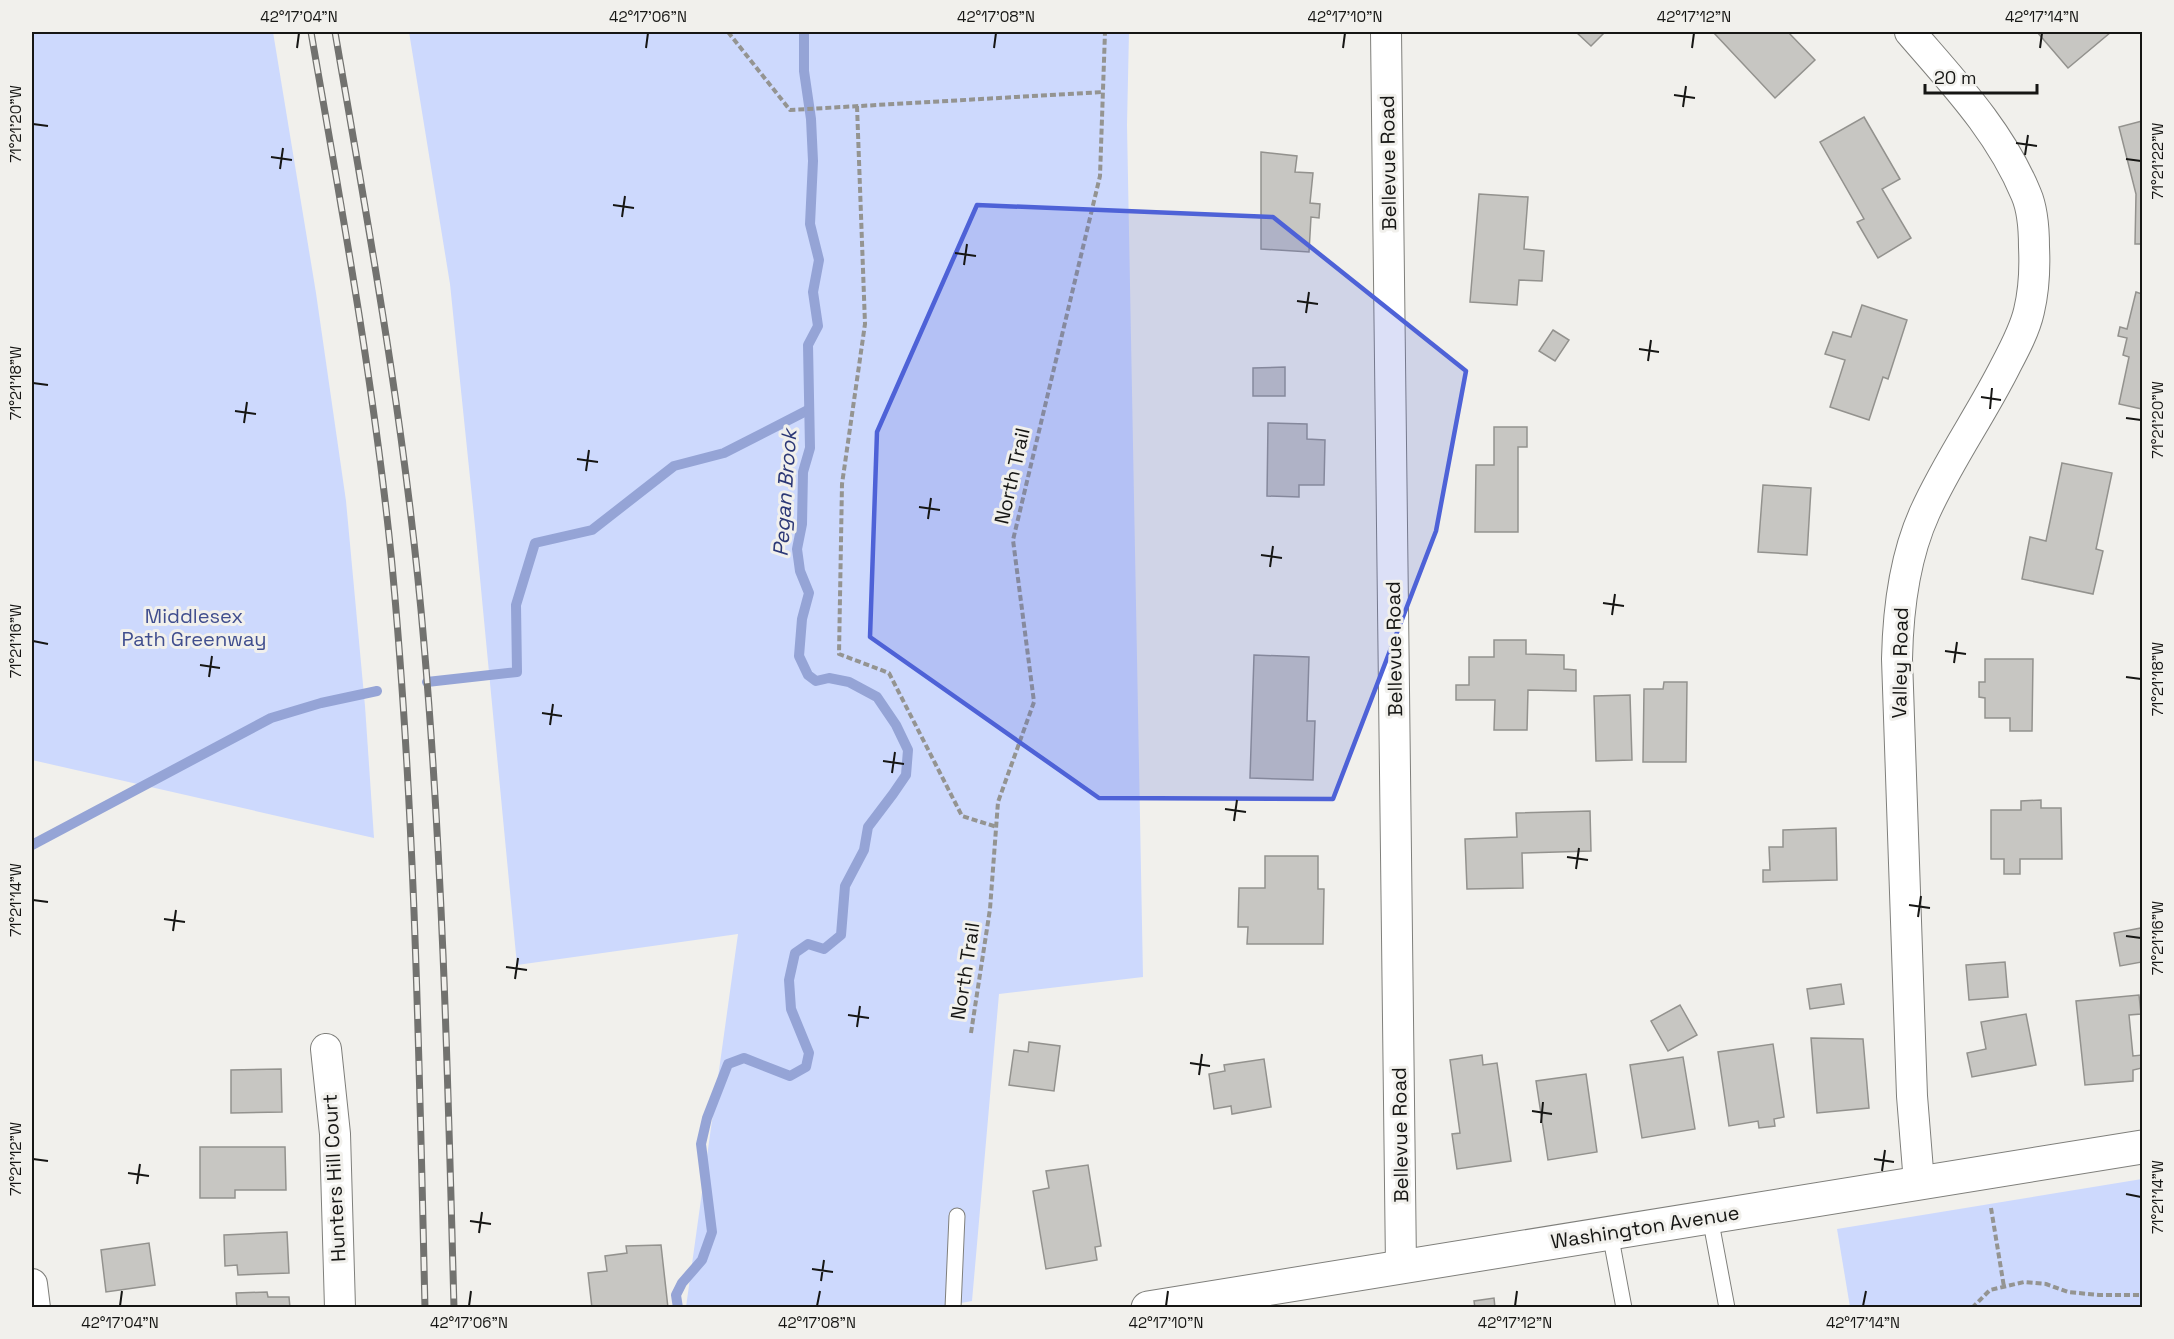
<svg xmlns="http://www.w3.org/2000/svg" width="2174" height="1339" font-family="'Space Grotesk',sans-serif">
  <rect width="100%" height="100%" fill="#f1f0ec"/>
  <!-- green -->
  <g fill="#cdd9fd">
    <path d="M32 32H273L316 293 346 501 365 706 374 838 32 760Z"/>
    <path d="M409 32H1129L1127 125 1143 977 999 994 972 1301 934 1308 686 1307 738 934 517 965 475 526 450 284Z"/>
    <path d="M2142 1179V1307H1850L1837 1229Z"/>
  </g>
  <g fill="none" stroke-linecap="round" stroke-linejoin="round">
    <!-- stream -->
    <g stroke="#95a4d6" stroke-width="10">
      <path d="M427 682 517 672 516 605 535 543 592 530 674 466 724 453 808 410"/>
      <path d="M32 845 271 718 321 703 377 691"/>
      <path d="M678 1308 676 1295 682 1283 702 1260 712 1232 701 1144 707 1118 728 1064 744 1058 790 1076 806 1067 809 1053 791 1009 789 980 795 953 808 944 824 949 841 935 845 886 864 850 868 827 893 794 906 775 908 750 896 725 877 697 849 682 829 678 816 681 808 675 799 656 802 619 809 593 800 571 797 549 802 524 803 472 810 448 808 345 818 326 813 292 819 260 810 224 813 161 811 119 804 71V32"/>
    </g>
  </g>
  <!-- building -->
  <g fill="#c7c6c2" stroke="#93928e" stroke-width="1.5">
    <path d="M1576 32H1605L1591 46Z"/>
    <path d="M1713 32H1788L1815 60 1775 98Z"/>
    <path d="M2037 32H2111L2068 68Z"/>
    <path d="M1864 117 1900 179 1882 189 1911 238 1878 258 1857 222 1864 219 1820 142Z"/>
    <path d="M2142 121V244H2135L2136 194 2119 127Z"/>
    <path d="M1261 152 1297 156 1295 172 1313 173 1310 203 1320 204 1319 218 1311 217 1309 252 1261 249Z"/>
    <path d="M1479 194 1528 197 1524 249 1544 251 1542 281 1519 280 1517 305 1470 302Z"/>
    <path d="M2136 292 2142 294V409L2119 404 2129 357 2123 355 2127 338 2118 336 2120 327 2127 329Z"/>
    <path d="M1862 305 1907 320 1888 379 1883 377 1869 420 1830 407 1845 360 1825 354 1833 332 1851 337Z"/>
    <path d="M1553 330 1569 340 1555 361 1539 351Z"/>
    <path d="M1285 367V396H1253V368Z"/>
    <path d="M1268 423 1307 424V439L1325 440 1324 485H1299V497L1267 496Z"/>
    <path d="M1494 427H1527V447H1518V532H1475L1476 465H1494Z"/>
    <path d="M2062 463 2112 473 2096 549 2103 551 2093 594 2022 579 2030 537 2046 541Z"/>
    <path d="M1763 485 1811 488 1807 555 1758 552Z"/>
    <path d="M1494 640H1526V654L1564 655V669L1576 670V691L1528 690 1527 730H1494L1495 700H1456V685H1469V657H1494Z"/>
    <path d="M1254 655 1309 657 1307 721H1315L1313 780 1250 778Z"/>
    <path d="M1985 659H2033L2032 731H2010V718H1985V698L1979 697V682H1985Z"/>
    <path d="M1664 682H1687L1686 762H1643L1644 689H1663Z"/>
    <path d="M1630 695 1632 760 1596 761 1594 696Z"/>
    <path d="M2041 800V808H2061L2062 859H2020V874H2004V859H1991V810H2021V801Z"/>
    <path d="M1590 811 1591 851 1522 853 1523 888 1467 889 1465 839 1517 837 1516 813Z"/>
    <path d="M1836 828 1837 880 1763 882V870H1770L1769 847H1783V830Z"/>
    <path d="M1265 856H1318V889H1324L1323 944H1247L1248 927H1238L1239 888H1265Z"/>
    <path d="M2141 928 2142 962 2120 966 2114 933Z"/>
    <path d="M2005 962 2008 997 1969 1000 1966 965Z"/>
    <path d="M1841 984 1844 1004 1810 1009 1807 989Z"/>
    <path d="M2139 995 2141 1014 2129 1015 2133 1056 2142 1055V1068L2133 1070V1081L2085 1085 2076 1001Z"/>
    <path d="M1680 1005 1697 1035 1668 1051 1651 1021Z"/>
    <path d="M2026 1014 2036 1065 1972 1077 1967 1053 1986 1049 1981 1022Z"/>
    <path d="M1811 1038 1863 1039 1869 1108 1817 1113Z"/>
    <path d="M1029 1042 1060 1046 1054 1091 1009 1085 1014 1050 1028 1052Z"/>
    <path d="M1773 1044 1784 1117 1774 1119 1775 1126 1759 1128 1758 1121 1729 1126 1718 1052Z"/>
    <path d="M1482 1055 1483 1065 1497 1063 1511 1161 1457 1169 1452 1134 1460 1133 1450 1060Z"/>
    <path d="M1683 1057 1695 1129 1642 1138 1630 1065Z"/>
    <path d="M1264 1059 1271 1107 1232 1114 1231 1106 1214 1109 1209 1074 1225 1071 1224 1065Z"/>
    <path d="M281 1069 282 1112 231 1113V1070Z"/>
    <path d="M1586 1074 1597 1152 1548 1160 1536 1081Z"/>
    <path d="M200 1147H285L286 1190H235V1198H200Z"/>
    <path d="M1088 1165 1101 1246 1095 1247 1097 1260 1046 1269 1033 1191 1049 1188 1046 1171Z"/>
    <path d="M287 1232 289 1273 238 1275 237 1265 225 1266 224 1235Z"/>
    <path d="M149 1243 155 1285 106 1292 101 1250Z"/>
    <path d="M661 1245 668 1308H592L588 1273 607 1271 605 1256 627 1253 626 1246Z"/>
    <path d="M267 1292 268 1297H289L290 1308H237L236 1293Z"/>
    <path d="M1494 1298 1495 1308H1475L1474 1301Z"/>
  </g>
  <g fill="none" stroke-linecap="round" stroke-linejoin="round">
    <defs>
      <g id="service">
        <path d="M1710 1217 1727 1308"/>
        <path d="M1610 1233 1624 1308"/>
        <path d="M953 1308 957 1216"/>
      </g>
      <g id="minor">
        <path d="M1386 32 1401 1266"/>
        <path d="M1910 32C1953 82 2000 131 2026 194 2033 210 2034 230 2034 247 2035 268 2034 290 2029 311 2025 329 2015 348 2006 365 1981 415 1948 461 1925 512 1904 558 1898 610 1897 659L1912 1096 1919 1183"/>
        <path d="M326 1049 335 1134 340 1308"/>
        <path d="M32 1284 35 1308"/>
      </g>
      <path id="tertiary" d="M1148 1308 2142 1147"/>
    </defs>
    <!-- service casing -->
    <use href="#service" stroke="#7f7f7b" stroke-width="17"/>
    <!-- minor casing -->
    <use href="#minor" stroke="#7f7f7b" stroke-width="32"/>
    <!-- tertiary casing -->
    <use href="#tertiary" stroke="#7f7f7b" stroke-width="35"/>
    <!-- path -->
    <g stroke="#949491" stroke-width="4" stroke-dasharray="6 3" stroke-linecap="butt">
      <path d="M728 32 790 110 1103 92"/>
      <path d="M857 106 865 324 842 484 839 654 889 673 962 816 997 827"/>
      <path d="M971 1033 990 909 998 802 1034 702 1013 540 1100 176 1105 32"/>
      <path d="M1991 1208 2004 1287"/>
      <path d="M1972 1308 1990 1290 2024 1282 2046 1284 2068 1292 2099 1295H2142"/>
    </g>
    <!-- service -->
    <use href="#service" stroke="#fff" stroke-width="15"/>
    <!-- minor -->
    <use href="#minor" stroke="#fff" stroke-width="30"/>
    <!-- tertiary -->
    <use href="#tertiary" stroke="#fff" stroke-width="33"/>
    <defs>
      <g id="rail">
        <path d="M311 32C341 205 373 379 391 554 415 805 419 1056 425 1308"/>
        <path d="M335 32C370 235 407 438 424 644 443 865 448 1086 454 1308"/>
      </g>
    </defs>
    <!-- rail casing -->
    <use href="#rail" stroke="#72726f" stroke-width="7"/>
    <!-- rail -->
    <use href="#rail" stroke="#f1f0ec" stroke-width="4.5" stroke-dasharray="14" stroke-linecap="butt"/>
  </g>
  <!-- marked area -->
  <path fill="#4e62d7" fill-opacity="0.2" stroke="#4e62d7" stroke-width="4.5" stroke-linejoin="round" d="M977 205 1273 217 1466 371 1436 531 1333 799 1099 798 870 637 877 432Z"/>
  <!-- ticks -->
  <path fill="none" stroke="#161614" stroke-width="2" d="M297 48 299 33M646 48 648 33M994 48 996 33M1343 48 1345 33M1692 48 1694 33M2040 48 2042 33M1674 95 1695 98M1683 107 1686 86M33 124 48 126M2016 143 2037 146M2025 155 2028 135M271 157 292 160M2126 159 2141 161M280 169 283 148M613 205 634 208M622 217 625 196M955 253 976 256M964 265 967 244M1297 301 1318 304M1306 313 1309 292M1639 349 1659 352M1648 361 1651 340M33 383 48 385M1981 397 2001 400M1990 409 1992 388M235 411 256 414M2126 418 2141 420M244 423 247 402M577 459 598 462M586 471 589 450M919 507 940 510M928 519 931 498M1261 555 1282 558M1270 567 1273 546M1603 603 1624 606M1612 615 1615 594M33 641 48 644M1945 651 1966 654M1954 663 1957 642M200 665 220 668M209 677 212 656M2126 677 2141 679M542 713 562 716M550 725 553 704M883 761 904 764M892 773 895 752M1225 809 1246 812M1234 821 1237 800M1567 857 1588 860M1576 869 1579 848M33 900 48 902M1909 905 1930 908M1918 917 1921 896M164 919 185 922M173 931 176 910M2126 936 2141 938M506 967 527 970M515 979 518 958M848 1015 869 1018M857 1027 860 1006M1190 1063 1210 1066M1199 1075 1202 1054M1532 1111 1552 1114M1541 1123 1543 1102M33 1159 48 1161M1874 1159 1894 1162M1882 1171 1885 1150M128 1173 149 1176M137 1184 140 1164M2126 1194 2141 1197M470 1221 491 1224M479 1233 482 1212M812 1269 833 1272M821 1281 824 1260M120 1306 122 1291M469 1306 471 1291M817 1306 820 1291M1166 1306 1168 1291M1515 1306 1517 1291M1863 1306 1866 1291"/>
  <g text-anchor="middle" stroke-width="6" stroke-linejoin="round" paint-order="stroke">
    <!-- street labels -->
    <g font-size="20" fill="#161614" stroke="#f1f0ec">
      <text transform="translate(1388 163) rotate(-91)" y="7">Bellevue Road</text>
      <text transform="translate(1012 476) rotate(-77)" y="7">North Trail</text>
      <text transform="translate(1394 649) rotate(-91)" y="7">Bellevue Road</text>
      <text transform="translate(1900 663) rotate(-89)" y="7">Valley Road</text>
      <text transform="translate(965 971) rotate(-81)" y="7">North Trail</text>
      <text transform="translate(1400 1135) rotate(-91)" y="7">Bellevue Road</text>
      <text transform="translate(334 1178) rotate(-93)" y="7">Hunters Hill Court</text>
      <text transform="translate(1645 1227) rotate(-9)" y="7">Washington Avenue</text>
    </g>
    <!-- park labels -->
    <g font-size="20" fill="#404e8e" stroke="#f1f0ec">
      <text x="194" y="623">Middlesex<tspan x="194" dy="23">Path Greenway</tspan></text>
    </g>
    <!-- water labels -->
    <g font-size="21" font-style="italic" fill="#2c3876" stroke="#f1f0ec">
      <text transform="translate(785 493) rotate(-86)" y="7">Pegan Brook</text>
    </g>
  </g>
  <!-- border -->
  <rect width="2174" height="1339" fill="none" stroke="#f1f0ec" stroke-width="66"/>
  <!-- scale -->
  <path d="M1925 84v9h112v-9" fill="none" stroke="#161614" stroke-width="3"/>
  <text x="1934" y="84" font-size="18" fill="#161614" stroke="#f1f0ec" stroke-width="4.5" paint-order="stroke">20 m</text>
  <rect x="33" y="33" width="2108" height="1273" fill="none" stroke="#161614" stroke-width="2"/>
  <g font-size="15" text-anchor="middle" fill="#161614">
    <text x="299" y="22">42°17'04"N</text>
    <text x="648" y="22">42°17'06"N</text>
    <text x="996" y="22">42°17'08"N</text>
    <text x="1345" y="22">42°17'10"N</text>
    <text x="1694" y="22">42°17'12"N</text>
    <text x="2042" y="22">42°17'14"N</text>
    <text transform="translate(16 124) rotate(-90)" y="5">71°21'20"W</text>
    <text transform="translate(2158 161) rotate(-90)" y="5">71°21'22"W</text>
    <text transform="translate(16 383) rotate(-90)" y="5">71°21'18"W</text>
    <text transform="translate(2158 420) rotate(-90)" y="5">71°21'20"W</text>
    <text transform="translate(16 641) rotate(-90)" y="5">71°21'16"W</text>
    <text transform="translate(2158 679) rotate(-90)" y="5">71°21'18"W</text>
    <text transform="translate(16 900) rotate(-90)" y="5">71°21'14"W</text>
    <text transform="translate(2158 938) rotate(-90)" y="5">71°21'16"W</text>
    <text transform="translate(16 1159) rotate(-90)" y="5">71°21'12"W</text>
    <text transform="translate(2158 1197) rotate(-90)" y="5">71°21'14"W</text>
    <text x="120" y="1328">42°17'04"N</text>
    <text x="469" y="1328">42°17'06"N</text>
    <text x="817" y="1328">42°17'08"N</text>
    <text x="1166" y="1328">42°17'10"N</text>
    <text x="1515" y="1328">42°17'12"N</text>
    <text x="1863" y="1328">42°17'14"N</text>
  </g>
</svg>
